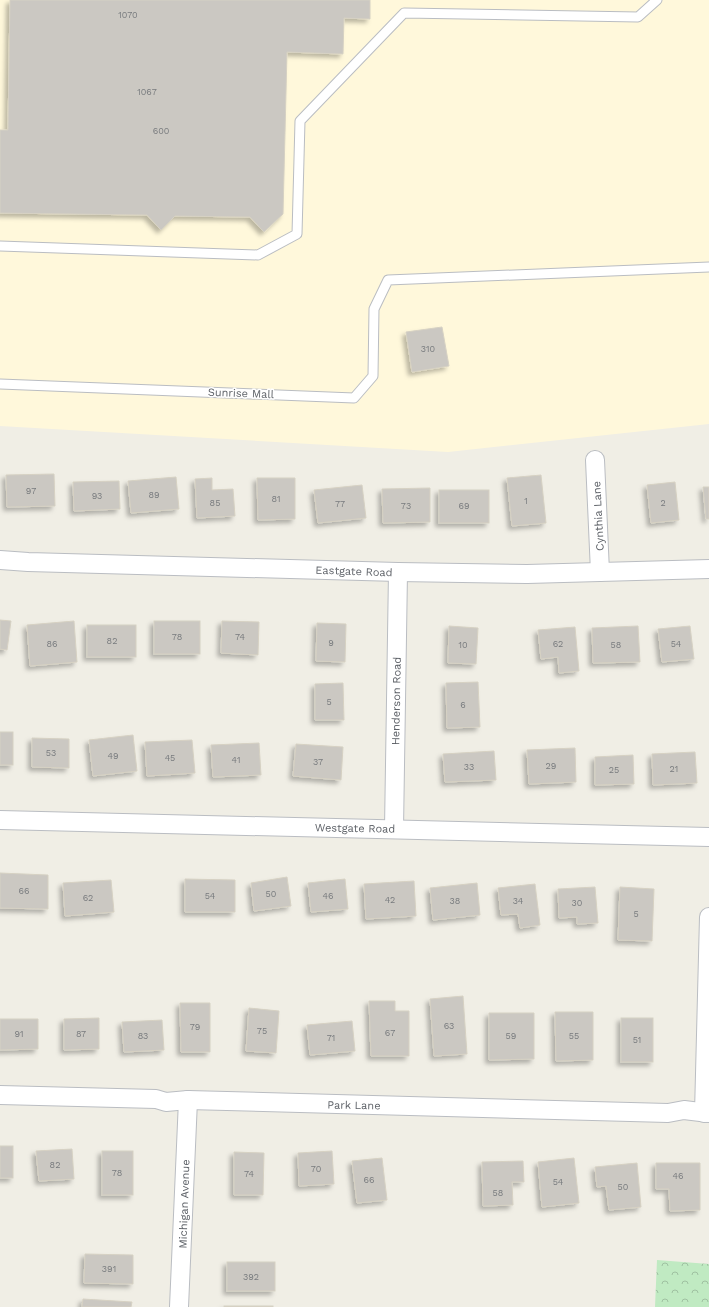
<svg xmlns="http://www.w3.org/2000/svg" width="709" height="1307" font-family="'Work Sans',sans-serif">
  <defs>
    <pattern id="forest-crowns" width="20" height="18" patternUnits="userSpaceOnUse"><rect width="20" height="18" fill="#c0eac2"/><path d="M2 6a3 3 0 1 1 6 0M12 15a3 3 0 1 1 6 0" fill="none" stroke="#9fc1a1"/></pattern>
    <filter id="shadow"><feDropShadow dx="-3.5" dy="3.5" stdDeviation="2" flood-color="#0004"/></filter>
  </defs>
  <rect width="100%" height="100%" fill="#f0eee5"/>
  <!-- commercial -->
  <path fill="#fff8db" d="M0 0H709V424L448 452 0 426Z"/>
  <!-- forest -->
  <path fill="url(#forest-crowns)" d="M657 1260 709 1264V1307H655Z"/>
  <!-- building -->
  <g fill="#cbc8c2" stroke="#d6d1c3" filter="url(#shadow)">
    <path d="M10 0H370V19L344 18 343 54 287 52 283 214 264 232 250 217 175 216 161 230 147 215 0 213V130H8Z"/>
    <path d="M442 327 449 366 412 372 406 332Z"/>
    <path d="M54 474 55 506 7 507 6 475Z"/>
    <path d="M541 475 546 523 512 526 507 478Z"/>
    <path d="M176 477 179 509 131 513 128 481Z"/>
    <path d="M212 478V490L233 489 235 516 197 518 195 479Z"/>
    <path d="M257 478H295V519L258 520Z"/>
    <path d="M119 481 120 509 74 511 73 482Z"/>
    <path d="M675 482 679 520 651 523 647 485Z"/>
    <path d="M362 485 366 518 318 523 314 490Z"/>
    <path d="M703 487H709V519H706Z"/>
    <path d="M430 488V522L383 523 382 489Z"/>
    <rect x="439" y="490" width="50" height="33"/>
    <path d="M0 620 11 621 7 650 0 649Z"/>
    <path d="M74 621 77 662 30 666 27 625Z"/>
    <rect x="154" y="621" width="46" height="33"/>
    <path d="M222 621 259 622 258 655 221 653Z"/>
    <path d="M317 623 346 624 345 662 316 661Z"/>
    <rect x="87" y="625" width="49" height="32"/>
    <path d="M449 626 478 628 476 664 448 663Z"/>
    <path d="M638 626 640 662 593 663 592 628Z"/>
    <path d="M690 626 694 659 662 662 658 629Z"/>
    <path d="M575 627 579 671 559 673 558 657 541 659 538 630Z"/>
    <path d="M478 682 480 727 447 728 446 683Z"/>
    <path d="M343 683 344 720H315V684Z"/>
    <rect x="0" y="732" width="13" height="33"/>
    <path d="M133 735 137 771 93 776 89 740Z"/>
    <path d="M32 738 69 739V768L32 767Z"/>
    <path d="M192 740 195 773 147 776 145 742Z"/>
    <path d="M259 743 261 775 213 777 211 745Z"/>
    <path d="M296 744 343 747 341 780 293 776Z"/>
    <path d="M575 748 576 782 529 784 527 750Z"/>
    <path d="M494 751 496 780 445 782 443 754Z"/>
    <path d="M695 752 697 783 653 785 652 754Z"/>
    <path d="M633 755 634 784 595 785V757Z"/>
    <path d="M0 873 48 875V909L0 908Z"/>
    <path d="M287 877 291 906 254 911 251 883Z"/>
    <path d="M185 879 235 880V912H185Z"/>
    <path d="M345 879 348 909 311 912 308 883Z"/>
    <path d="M111 880 114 912 65 916 63 883Z"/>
    <path d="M414 881 416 916 366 919 364 884Z"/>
    <path d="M477 883 480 915 433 920 430 888Z"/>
    <path d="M535 884 540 925 520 928 518 914 501 915 498 888Z"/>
    <path d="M595 887 598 923 577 924V917L559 918 558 889Z"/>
    <path d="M620 887 654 889 652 941 618 940Z"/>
    <path d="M463 996 467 1054 434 1056 430 999Z"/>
    <path d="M369 1001H395V1011H409V1056H371Z"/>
    <path d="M180 1003H210V1052H181Z"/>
    <path d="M249 1008 279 1011 276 1053 246 1051Z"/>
    <path d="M555 1012H593V1060L556 1061Z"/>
    <path d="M489 1013H534V1059L489 1060Z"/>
    <path d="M99 1018V1049L64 1050V1019Z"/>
    <rect x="621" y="1018" width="32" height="44"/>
    <path d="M0 1019H38V1049L0 1050Z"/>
    <path d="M162 1020 164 1050 124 1052 122 1022Z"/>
    <path d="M352 1021 355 1051 310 1055 307 1025Z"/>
    <rect x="0" y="1146" width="13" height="32"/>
    <path d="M72 1149 74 1179 39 1181 36 1151Z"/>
    <rect x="102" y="1151" width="31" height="44"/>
    <path d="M332 1151 334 1184 299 1186 298 1153Z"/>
    <path d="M234 1152 264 1153 263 1195H234Z"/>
    <path d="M382 1158 387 1200 357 1203 352 1161Z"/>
    <path d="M574 1158 579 1203 542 1207 538 1162Z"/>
    <path d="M523 1161 524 1182H512L513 1205 483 1206 482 1162Z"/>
    <path d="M637 1163 641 1207 609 1210 606 1186 597 1187 595 1167Z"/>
    <path d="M656 1163H700V1210L670 1211 669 1189H656Z"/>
    <path d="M85 1254 133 1255V1284L84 1283Z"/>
    <rect x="227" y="1262" width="48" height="29"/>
    <path d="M83 1299 132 1302 131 1307H82Z"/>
    <rect x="224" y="1306" width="49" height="1"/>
  </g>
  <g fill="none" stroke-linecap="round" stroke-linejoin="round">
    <defs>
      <g id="lane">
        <path d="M0 246 258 255 297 234 300 121 404 13 638 17 657 0"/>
        <path d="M0 384 354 398 373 376 374 309 388 280 709 267"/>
      </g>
      <g id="street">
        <path d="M595 460 600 572"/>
        <path d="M0 560 28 562 398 572 527 574 709 569"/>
        <path d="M0 820 709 837"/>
        <path d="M394 829 398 572"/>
        <path d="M0 1095 156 1099 166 1102 188 1100 668 1113 684 1110 709 1113"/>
        <path d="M704 1113 709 917"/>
        <path d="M179 1307 188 1100"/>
      </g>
    </defs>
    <!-- lane casing -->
    <use href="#lane" stroke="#babdc2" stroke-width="11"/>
    <!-- street casing -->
    <use href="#street" stroke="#babdc2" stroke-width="20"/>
    <!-- lane -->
    <use href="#lane" stroke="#fff" stroke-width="9"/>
    <!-- street -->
    <use href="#street" stroke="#fff" stroke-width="18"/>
  </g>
  <g text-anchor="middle" stroke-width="3" stroke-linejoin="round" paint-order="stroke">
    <!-- number labels -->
    <g font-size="9" fill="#787b7e">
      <text x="128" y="18">1070</text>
      <text x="147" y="95">1067</text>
      <text x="161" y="134">600</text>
      <text x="428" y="352">310</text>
      <text x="31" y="494">97</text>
      <text x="154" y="498">89</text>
      <text x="97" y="499">93</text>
      <text x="276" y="502">81</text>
      <text x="526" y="504">1</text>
      <text x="215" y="506">85</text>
      <text x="663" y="506">2</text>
      <text x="340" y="507">77</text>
      <text x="406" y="509">73</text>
      <text x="464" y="509">69</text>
      <text x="177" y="640">78</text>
      <text x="240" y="640">74</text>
      <text x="112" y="644">82</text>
      <text x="331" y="646">9</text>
      <text x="52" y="647">86</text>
      <text x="558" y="647">62</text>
      <text x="676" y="647">54</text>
      <text x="463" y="648">10</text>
      <text x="616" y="648">58</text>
      <text x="329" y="705">5</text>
      <text x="463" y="708">6</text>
      <text x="51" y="756">53</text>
      <text x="113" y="759">49</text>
      <text x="170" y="761">45</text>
      <text x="236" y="763">41</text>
      <text x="318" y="765">37</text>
      <text x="551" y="769">29</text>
      <text x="469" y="770">33</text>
      <text x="674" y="772">21</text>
      <text x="614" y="773">25</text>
      <text x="24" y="894">66</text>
      <text x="271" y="897">50</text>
      <text x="210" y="899">54</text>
      <text x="328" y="899">46</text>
      <text x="88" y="901">62</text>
      <text x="390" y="903">42</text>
      <text x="455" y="904">38</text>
      <text x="518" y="904">34</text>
      <text x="577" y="906">30</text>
      <text x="636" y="917">5</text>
      <text x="449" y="1029">63</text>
      <text x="195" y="1030">79</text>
      <text x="262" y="1034">75</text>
      <text x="390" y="1036">67</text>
      <text x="19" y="1037">91</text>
      <text x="81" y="1037">87</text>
      <text x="143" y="1039">83</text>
      <text x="511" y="1039">59</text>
      <text x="574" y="1039">55</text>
      <text x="331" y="1041">71</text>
      <text x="637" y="1043">51</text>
      <text x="55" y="1168">82</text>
      <text x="316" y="1172">70</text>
      <text x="117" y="1176">78</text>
      <text x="249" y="1177">74</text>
      <text x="678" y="1179">46</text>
      <text x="369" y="1183">66</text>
      <text x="558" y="1185">54</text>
      <text x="623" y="1190">50</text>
      <text x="498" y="1196">58</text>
      <text x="109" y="1272">391</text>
      <text x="251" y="1280">392</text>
    </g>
    <!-- street labels -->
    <g font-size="11" fill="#5d6167" stroke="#fff">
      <text transform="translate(241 393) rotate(2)" y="4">Sunrise Mall</text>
      <text transform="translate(598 516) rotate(-93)" y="4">Cynthia Lane</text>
      <text transform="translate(354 571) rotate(2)" y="4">Eastgate Road</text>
      <text transform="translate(396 701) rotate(-89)" y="4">Henderson Road</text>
      <text transform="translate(355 828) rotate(1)" y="4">Westgate Road</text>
      <text transform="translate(354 1105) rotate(1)" y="4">Park Lane</text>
      <text transform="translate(184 1204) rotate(-88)" y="4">Michigan Avenue</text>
    </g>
  </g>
</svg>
